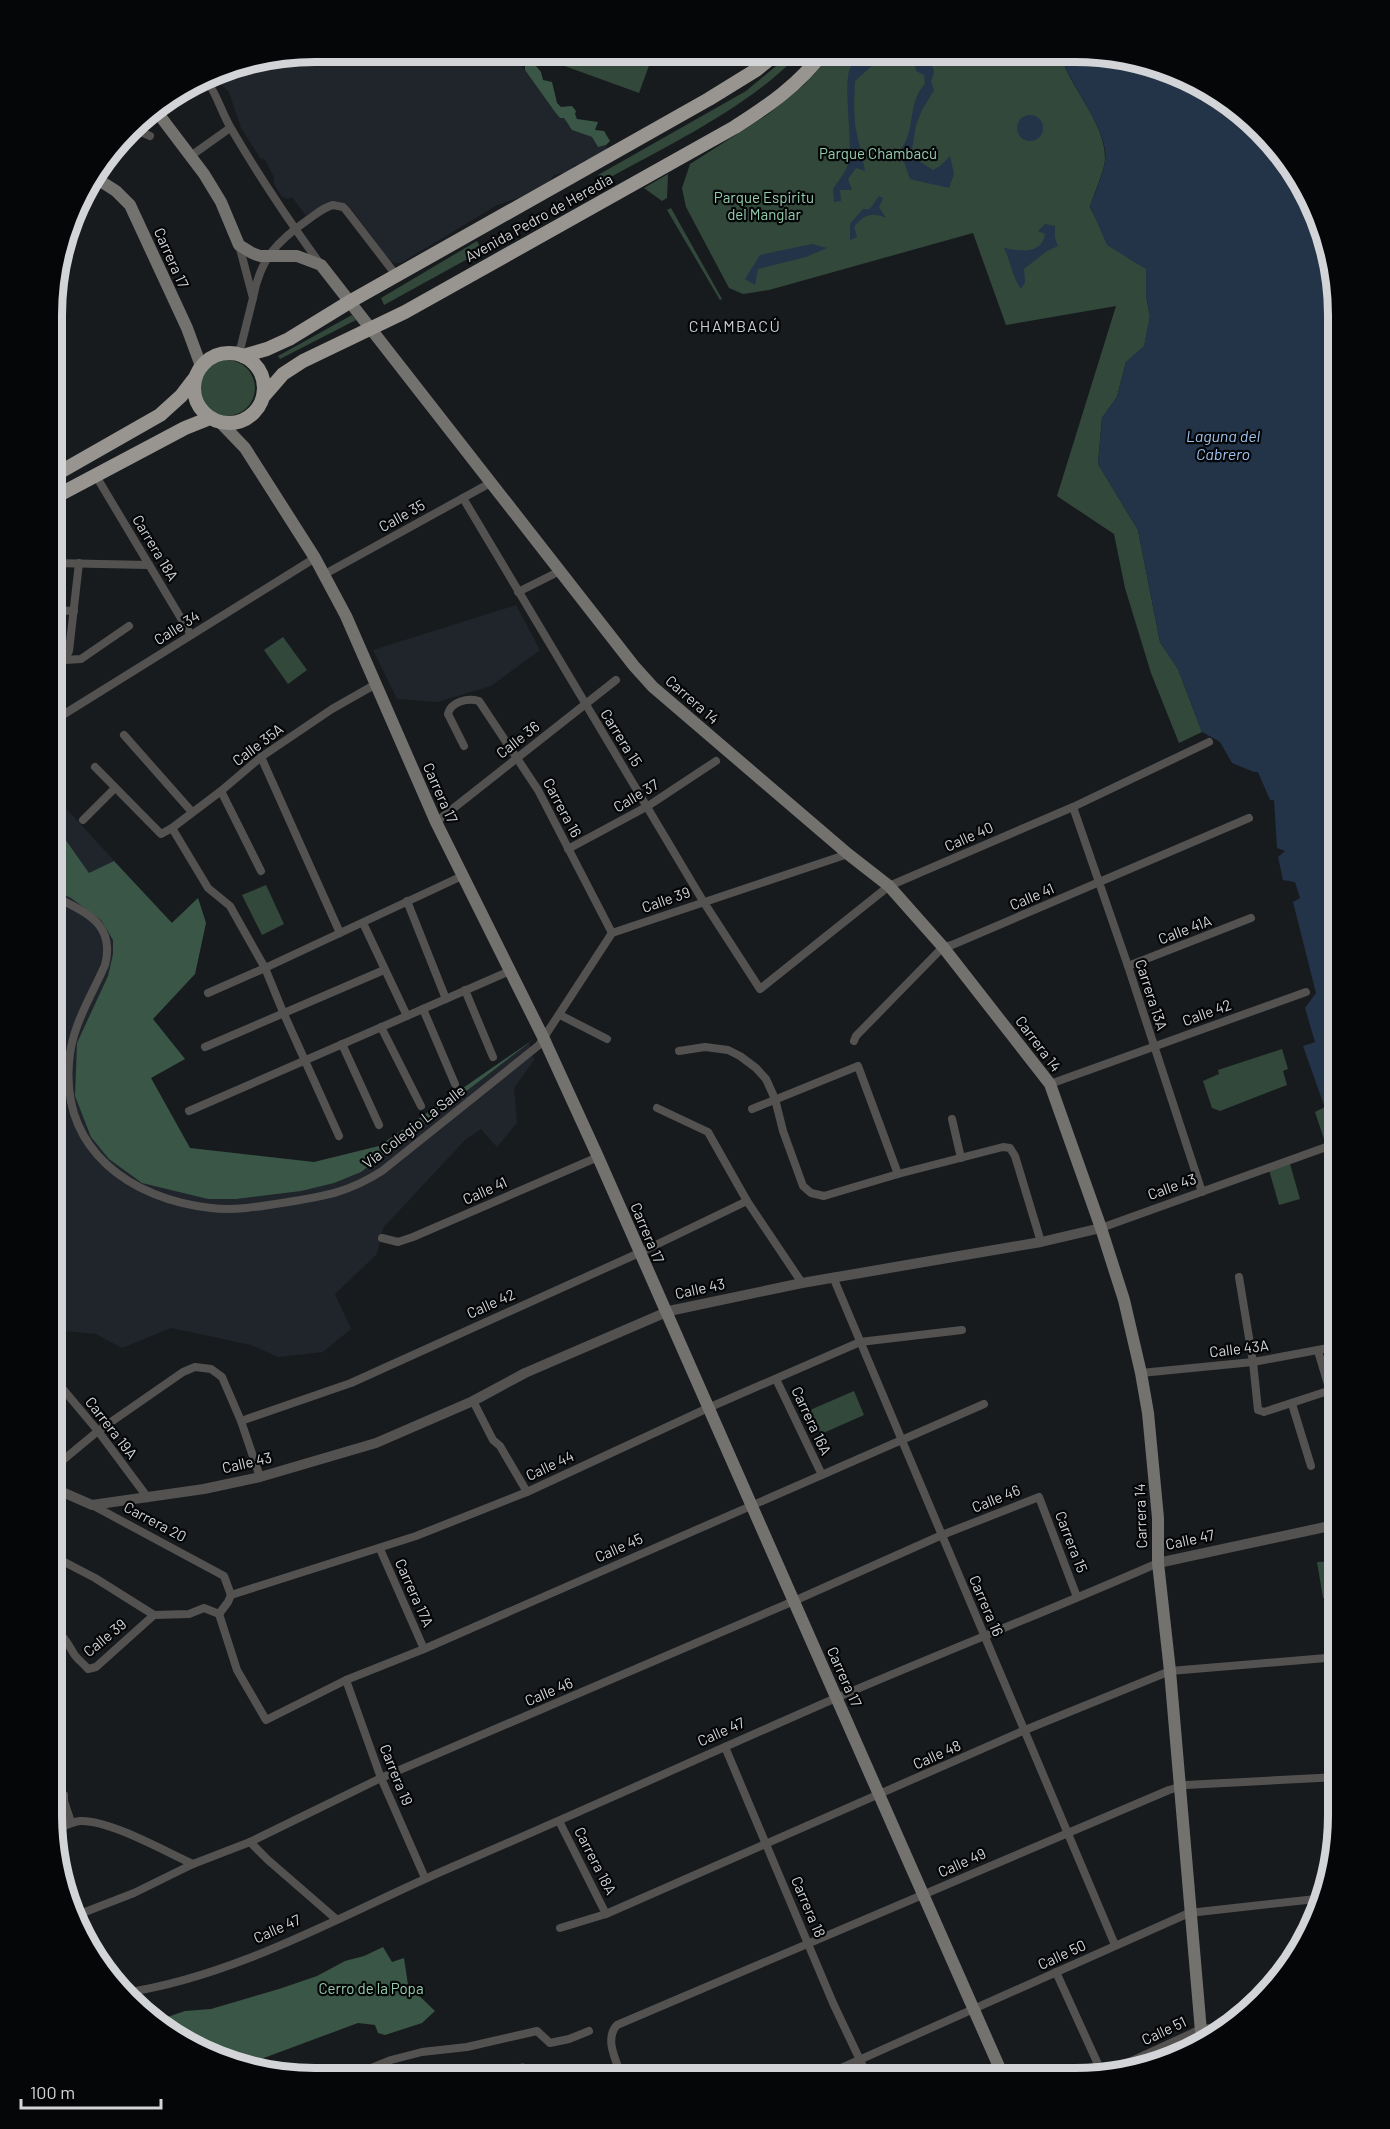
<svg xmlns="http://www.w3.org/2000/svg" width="1390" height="2129" font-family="Barlow,sans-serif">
  <rect width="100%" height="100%" fill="#181b1e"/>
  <!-- built -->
  <g fill="#20252c">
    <path d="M315 51 502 52 511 55 518 62 530 76 555 112 564 118 572 130 592 137 598 147 606 145 609 152 593 161 586 159 580 164 573 166 570 172 554 175 550 181 521 197 497 205 401 263H395L389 260 352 210 344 203 336 201 328 202 306 216 292 197 288 199 282 197 274 184V177L265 160 260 158 241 128 229 92 210 73 214 71Z"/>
    <path d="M516 605 540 650 491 686 437 702 397 699 373 650Z"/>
    <path d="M54 795 171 923 198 898 206 923 195 974 153 1019 185 1059 151 1078 190 1148 314 1162 379 1146 529 1043 534 1060 514 1088 517 1123 497 1147 481 1129 465 1140 383 1228 377 1254 335 1294 351 1329 323 1352 278 1357 251 1345 171 1328 122 1348 96 1334 52 1330Z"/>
  </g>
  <!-- green -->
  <g fill="#31483b">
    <path d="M526 52H654L639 93Z"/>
    <path d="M793 52H801C750 107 668 145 602 182L598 175 746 91Z"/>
    <path d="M833 53H1060C1070 89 1105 121 1105 158 1105 171 1094 193 1090 207L1098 223 1128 258 1146 268V295L1150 317 1144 347 1126 362 1117 397 1102 418 1098 464 1138 530 1160 642 1178 669 1202 732 1179 743 1151 673 1125 588 1114 534 1057 496 1116 306 1006 325 973 233 769 290 743 294 729 288 686 207 682 188 690 164 767 115 804 85Z"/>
    <path d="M668 174 667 198 662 201 644 188Z"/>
    <path d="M671 208 722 299 720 300 667 210Z"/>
    <path d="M477 241 482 251 384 305 381 298Z"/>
    <path d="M352 315 356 320 280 359 278 356Z"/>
    <circle cx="227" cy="388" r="28"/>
    <path d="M283 637 307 670 288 684 264 650Z"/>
    <path d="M266 885 284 924 262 935 242 895Z"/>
    <path d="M1282 1049 1288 1069 1283 1071 1287 1085 1220 1111 1212 1108 1203 1081 1219 1074 1218 1070Z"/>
    <path d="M1325 1107 1331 1125 1339 1137V1142L1330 1145 1325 1142 1315 1112Z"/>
    <path d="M1290 1164 1300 1199 1279 1205 1269 1170Z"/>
    <path d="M854 1391 864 1415 821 1434 810 1410Z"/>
    <path d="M1339 1561 1338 1598H1323L1317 1562Z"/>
    <path d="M524 2063 528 2076H450Z"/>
  </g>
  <!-- forest -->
  <g fill="#395646">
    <path d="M531 60 541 72 543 80 552 82 557 103 561 107 572 106 576 111 575 114 577 119 598 122 595 130 604 131 610 141 606 145 598 147 592 137 572 130 564 118H560L555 112 525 70V64Z"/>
    <path d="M52 832H60L89 873 114 861 172 923 198 898 206 923 195 974 153 1019 185 1059 151 1078 190 1148 314 1162 379 1146 534 1039 361 1172 334 1183 301 1191 236 1199H208L142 1183 109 1159 91 1137 75 1096 77 1043 108 976 113 954V940L101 920 71 898 52 889Z"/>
    <path d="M383 1947 392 1962 404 1958 408 1985 435 2011 422 2023 385 2035 378 2033 375 2025 358 2023 261 2059 252 2068 214 2058 153 2022 185 2011 211 2009 279 1989 317 1976 345 1961 364 1956Z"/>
  </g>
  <!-- water -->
  <g fill="#233348">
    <path d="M864 53H884L883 56 855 81 854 105 855 125 865 171 856 168 848 179 852 190H840L841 201 834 202 833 189C838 181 847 171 849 161 853 140 842 81 851 66 854 61 861 58 864 53Z"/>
    <path d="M923 53H930L925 60 933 67 934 73 931 81 934 90 922 110 916 125 911 156 933 170 940 166 950 156 954 174 949 188 910 179 900 150C916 133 907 102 925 84L924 75 916 71 915 63Z"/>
    <path d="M1060 53H1110L1176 71 1235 105 1284 154 1319 214 1339 315V1137L1331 1125 1303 1046 1315 1042 1305 1008 1316 993 1293 902 1300 898 1295 882 1283 880 1278 857 1285 851 1277 848 1274 800H1270L1258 772H1254L1232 763 1220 742 1202 732 1178 669 1160 642 1138 530 1098 464 1102 418 1117 397 1126 362 1144 346 1150 317 1146 295V269L1107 245 1090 206C1095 192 1103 176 1105 161 1110 130 1069 86 1060 53Z"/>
    <circle cx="1030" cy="128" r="13"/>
    <path d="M879 196 883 198 879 207 886 218C872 212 864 214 854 227L857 237 850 240V224L863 209H870Z"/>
    <path d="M1045 224 1055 226V238L1058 246 1047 251 1024 269 1025 282 1021 289C1012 276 1011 262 1004 248 1020 251 1042 255 1045 234L1038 231Z"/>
    <path d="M812 244 827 248 806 257 758 269 755 285 745 279 760 255Z"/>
  </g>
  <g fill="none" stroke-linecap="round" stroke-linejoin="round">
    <!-- minor -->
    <g stroke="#535250" stroke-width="8">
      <path d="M204 77C217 92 221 113 232 130 259 176 289 221 321 265"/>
      <path d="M132 128 150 136"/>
      <path d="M192 155 230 128"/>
      <path d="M253 298C260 259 277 241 309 219 316 214 324 207 333 205L343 207 346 210 396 275"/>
      <path d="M239 354 253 298 239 245"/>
      <path d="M96 476 191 635"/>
      <path d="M463 498 703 901 760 989 889 886 1073 807 1209 742"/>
      <path d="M53 563 149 565"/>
      <path d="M325 574 492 482"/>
      <path d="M518 592 560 571"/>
      <path d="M53 610 74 611"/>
      <path d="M65 660 81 659 129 626"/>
      <path d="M53 668 65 660 69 651 79 563"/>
      <path d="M53 721 315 558"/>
      <path d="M124 735 192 812"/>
      <path d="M464 746 448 714C451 701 468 698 479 701L538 790 612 933"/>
      <path d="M261 757 340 933"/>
      <path d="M95 767 161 834 172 828 221 791 261 757 332 709 376 684"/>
      <path d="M221 791 261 871"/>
      <path d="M1073 807 1128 966 1202 1192"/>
      <path d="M83 820 115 788"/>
      <path d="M436 822 616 680"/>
      <path d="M172 828 208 888 230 906 265 968 283 1012 339 1136"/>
      <path d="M568 849 648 806 716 761"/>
      <path d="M52 895C84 912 116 922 105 965 91 997 71 1027 69 1063 62 1150 130 1199 211 1208 236 1211 263 1206 288 1202 326 1196 349 1192 382 1171L539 1045 612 933 848 854"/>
      <path d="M407 901 446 999"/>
      <path d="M363 923 407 1016"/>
      <path d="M1128 966 1251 918"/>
      <path d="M465 990 493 1057"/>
      <path d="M208 993 265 968 462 876"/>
      <path d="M423 1009 455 1084"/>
      <path d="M560 1015 607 1039"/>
      <path d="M381 1027 421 1106"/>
      <path d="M854 1041 856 1036 943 947 952 945 1249 818"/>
      <path d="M342 1044 379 1125"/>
      <path d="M205 1047 384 970"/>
      <path d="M679 1051 705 1047 728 1050 740 1056 756 1068 766 1079 775 1099 783 1131 803 1186 811 1193 824 1196 898 1174 1003 1147 1010 1148 1015 1156 1041 1242"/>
      <path d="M1050 1084 1306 992"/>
      <path d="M657 1108 708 1132 747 1201 802 1283"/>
      <path d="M752 1109 858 1066 898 1174"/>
      <path d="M189 1111 510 971"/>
      <path d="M952 1119 961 1158"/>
      <path d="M1101 1228 1329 1146"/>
      <path d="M382 1238 398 1242 413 1237 598 1157"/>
      <path d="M833 1277 1115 1945"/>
      <path d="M1239 1277 1253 1362 1258 1410 1264 1412 1328 1391"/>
      <path d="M1318 1351 1339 1421"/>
      <path d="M1141 1373 1253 1362 1339 1346"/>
      <path d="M52 1376 98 1431 148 1498"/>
      <path d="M776 1379 822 1475"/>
      <path d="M473 1401 493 1440 500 1446 527 1492"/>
      <path d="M1292 1404 1311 1466"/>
      <path d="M241 1421 351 1383 639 1253 747 1201"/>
      <path d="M51 1470 98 1431 183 1372 195 1367 211 1369 222 1377 241 1421 260 1477"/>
      <path d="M92 1505 224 1576 231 1595"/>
      <path d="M380 1549 424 1649"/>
      <path d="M51 1555 95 1578 154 1615 189 1614 204 1608 219 1614 228 1602 231 1595"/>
      <path d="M231 1595 416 1536 527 1492 708 1408 860 1342 962 1330"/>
      <path d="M219 1614 237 1670 266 1720 346 1680 424 1649 984 1404"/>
      <path d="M51 1629C63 1633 68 1644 74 1654 78 1660 84 1664 88 1669L96 1667 154 1615"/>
      <path d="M346 1680 381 1778 425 1878"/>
      <path d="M725 1747 833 2003 868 2077"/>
      <path d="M64 1795V1801L71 1822"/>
      <path d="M559 1821 606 1914"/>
      <path d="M54 1831C63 1827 70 1822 80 1821 108 1819 166 1852 193 1864"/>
      <path d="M250 1842 268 1860 336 1919"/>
      <path d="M72 1917 134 1893 193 1864 250 1842 381 1778 794 1601 942 1535 1039 1497 1077 1597"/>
      <path d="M560 1928 606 1914 1025 1730 1170 1671 1338 1657"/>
      <path d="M1056 1972 1102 2073"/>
      <path d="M124 1993C243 1975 350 1910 459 1864 585 1810 710 1753 836 1698 943 1652 1051 1610 1158 1563"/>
      <path d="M1110 2071 1201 2029 1233 2025"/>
      <path d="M291 2076 369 2069 391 2060 422 2052 467 2047 537 2031 550 2043 569 2039 589 2031"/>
      <path d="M622 2077C616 2060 604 2039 617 2025 802 1948 984 1867 1169 1790L1186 1785 1338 1777"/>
      <path d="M821 2077 1189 1913 1325 1898"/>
    </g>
    <!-- tertiary -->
    <g stroke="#535250" stroke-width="10">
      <path d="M51 1487 92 1505 204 1489 260 1477 376 1443 473 1401 525 1373 669 1311 802 1283 1041 1242 1101 1228"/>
      <path d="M1158 1563 1339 1524"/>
    </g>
    <!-- secondary -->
    <g stroke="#74726f" stroke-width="12">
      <path d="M154 108 204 174 221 202 239 245 252 253 260 256H297L321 265 634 666 653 687 848 854 889 886 943 947 1050 1084 1101 1228 1124 1300 1141 1373 1148 1413 1158 1518V1563L1170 1671 1202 2043"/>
      <path d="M94 177 116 191 130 205 187 328 201 366"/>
      <path d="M221 423 245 448 315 558 346 616 436 822 544 1039 598 1157 1004 2078"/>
    </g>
    <!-- trunk -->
    <g stroke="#989591" stroke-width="14">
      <circle cx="229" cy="388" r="35"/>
      <path d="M243 356 267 349 289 339 351 301 709 99 756 70 778 52"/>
      <path d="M263 397 283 374 303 361 405 312 735 127C768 106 800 84 823 52"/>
      <path d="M53 476 160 415 181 396 194 379"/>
      <path d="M53 498 185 428 210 418"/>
    </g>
  </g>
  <g text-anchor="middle" stroke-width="4.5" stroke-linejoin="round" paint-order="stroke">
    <!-- park labels -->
    <g font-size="15" fill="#95cdad" stroke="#050607">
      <text x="878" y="159">Parque Chambacú</text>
      <text x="764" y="203">Parque Espiritu<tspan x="764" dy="17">del Manglar</tspan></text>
      <text x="371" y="1994">Cerro de la Popa</text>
    </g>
    <!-- street labels -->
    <g font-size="15" fill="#d3d4d7" stroke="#050607">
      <text transform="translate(539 218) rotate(-29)" y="5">Avenida Pedro de Heredia</text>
      <text transform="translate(171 258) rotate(66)" y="5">Carrera 17</text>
      <text transform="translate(402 516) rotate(-29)" y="5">Calle 35</text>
      <text transform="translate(155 548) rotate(59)" y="5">Carrera 18A</text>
      <text transform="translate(177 628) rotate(-32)" y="5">Calle 34</text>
      <text transform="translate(692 700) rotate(41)" y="5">Carrera 14</text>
      <text transform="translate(621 738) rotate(58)" y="5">Carrera 15</text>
      <text transform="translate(518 740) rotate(-38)" y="5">Calle 36</text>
      <text transform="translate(258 745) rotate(-37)" y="5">Calle 35A</text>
      <text transform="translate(440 793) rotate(66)" y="5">Carrera 17</text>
      <text transform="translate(636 796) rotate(-31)" y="5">Calle 37</text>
      <text transform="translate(562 808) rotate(62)" y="5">Carrera 16</text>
      <text transform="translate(969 837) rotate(-24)" y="5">Calle 40</text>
      <text transform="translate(1032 897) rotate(-23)" y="5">Calle 41</text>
      <text transform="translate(666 900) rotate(-19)" y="5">Calle 39</text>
      <text transform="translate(1185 930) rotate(-21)" y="5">Calle 41A</text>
      <text transform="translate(1151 995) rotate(72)" y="5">Carrera 13A</text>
      <text transform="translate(1207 1013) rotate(-20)" y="5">Calle 42</text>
      <text transform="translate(1038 1044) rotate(53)" y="5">Carrera 14</text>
      <text transform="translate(414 1127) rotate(-38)" y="5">Vía Colegio La Salle</text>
      <text transform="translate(1172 1187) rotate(-20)" y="5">Calle 43</text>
      <text transform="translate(485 1191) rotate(-24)" y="5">Calle 41</text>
      <text transform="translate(647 1233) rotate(67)" y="5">Carrera 17</text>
      <text transform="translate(700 1289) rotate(-12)" y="5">Calle 43</text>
      <text transform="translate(491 1304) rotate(-24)" y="5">Calle 42</text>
      <text transform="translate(1239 1349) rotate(-7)" y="5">Calle 43A</text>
      <text transform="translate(811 1421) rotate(65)" y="5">Carrera 16A</text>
      <text transform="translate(111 1428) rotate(52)" y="5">Carrera 19A</text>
      <text transform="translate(247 1463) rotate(-13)" y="5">Calle 43</text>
      <text transform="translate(550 1466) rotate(-25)" y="5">Calle 44</text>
      <text transform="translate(996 1499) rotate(-22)" y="5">Calle 46</text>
      <text transform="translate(1141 1516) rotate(-92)" y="5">Carrera 14</text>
      <text transform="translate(155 1522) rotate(28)" y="5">Carrera 20</text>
      <text transform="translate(1190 1540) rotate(-12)" y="5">Calle 47</text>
      <text transform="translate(1071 1542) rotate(69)" y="5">Carrera 15</text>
      <text transform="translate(619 1548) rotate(-24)" y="5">Calle 45</text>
      <text transform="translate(414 1593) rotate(66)" y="5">Carrera 17A</text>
      <text transform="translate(986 1606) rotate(67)" y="5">Carrera 16</text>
      <text transform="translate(105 1638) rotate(-39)" y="5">Calle 39</text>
      <text transform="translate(844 1677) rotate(66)" y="5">Carrera 17</text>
      <text transform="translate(549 1692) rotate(-23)" y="5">Calle 46</text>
      <text transform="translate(721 1732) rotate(-24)" y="5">Calle 47</text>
      <text transform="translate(937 1755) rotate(-24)" y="5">Calle 48</text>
      <text transform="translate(396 1775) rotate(68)" y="5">Carrera 19</text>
      <text transform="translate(595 1861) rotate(63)" y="5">Carrera 18A</text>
      <text transform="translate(962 1863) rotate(-24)" y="5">Calle 49</text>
      <text transform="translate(808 1907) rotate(67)" y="5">Carrera 18</text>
      <text transform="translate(277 1929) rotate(-24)" y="5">Calle 47</text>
      <text transform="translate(1062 1955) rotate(-25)" y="5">Calle 50</text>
      <text transform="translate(1164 2031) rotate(-25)" y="5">Calle 51</text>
    </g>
    <!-- neighbourhood labels -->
    <g font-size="16" letter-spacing="1.5" fill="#cacdd2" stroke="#050607">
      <text x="735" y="332">CHAMBACÚ</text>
    </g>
    <!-- water labels -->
    <g font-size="16" font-style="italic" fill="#9fc2ef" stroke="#050607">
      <text x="1223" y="442">Laguna del<tspan x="1223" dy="18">Cabrero</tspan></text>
    </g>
  </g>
  <!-- crop -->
  <path d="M0 0H1390V2129H0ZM315 62H1075A253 253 0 0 1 1328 315V1815A253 253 0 0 1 1075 2068H315A253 253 0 0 1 62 1815V315A253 253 0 0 1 315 62Z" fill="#050607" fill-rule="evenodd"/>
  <path fill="none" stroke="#d3d4d7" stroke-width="8" d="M315 62H1075A253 253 0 0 1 1328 315V1815A253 253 0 0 1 1075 2068H315A253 253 0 0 1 62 1815V315A253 253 0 0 1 315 62Z"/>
  <!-- scale -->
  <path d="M21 2099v9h140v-9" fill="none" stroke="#d3d4d7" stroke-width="3"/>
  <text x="30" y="2099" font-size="18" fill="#d3d4d7" stroke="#050607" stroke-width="4.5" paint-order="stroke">100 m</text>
</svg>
